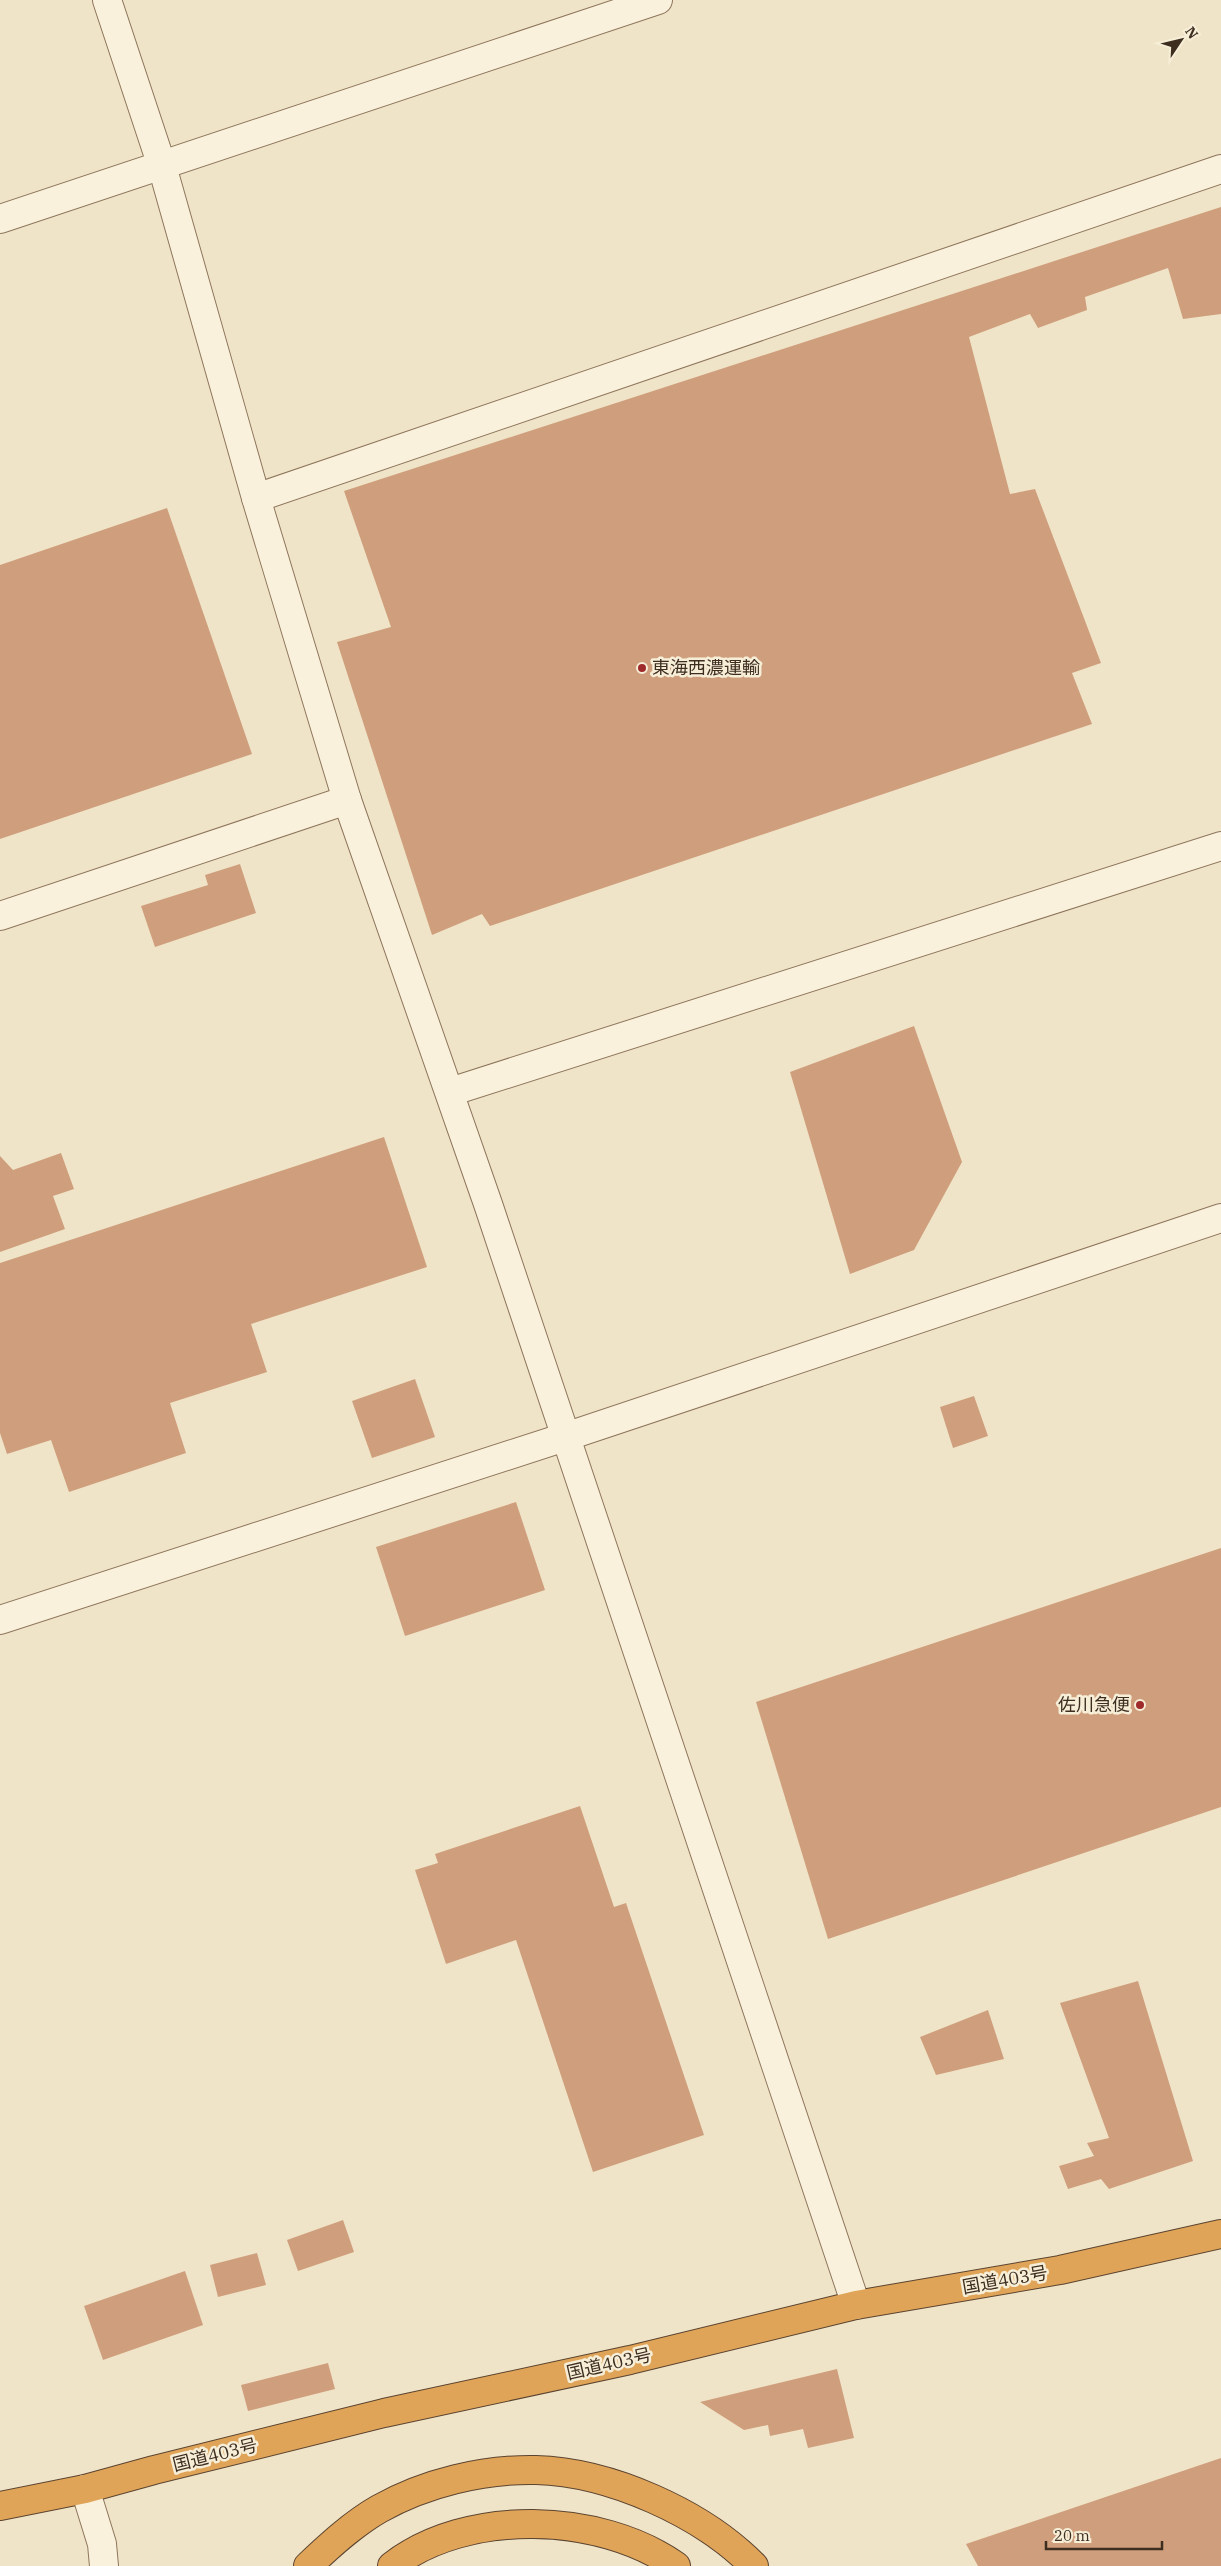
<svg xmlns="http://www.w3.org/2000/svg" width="1221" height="2566" font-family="'IBM Plex Serif','Noto Sans JP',serif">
  <rect width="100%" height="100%" fill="#f0e4c8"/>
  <!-- building -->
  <g fill="#cf9f7d">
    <path d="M1221 207V314L1183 319 1168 268 1085 297 1087 310 1038 328 1030 314 969 337 1010 494 1035 489 1101 663 1072 673 1092 724 490 926 482 914 432 935 337 642 391 627 344 491Z"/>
    <path d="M167 508 252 754 0 839V565Z"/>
    <path d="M240 864 256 913 155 947 141 906 208 885 205 875Z"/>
    <path d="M914 1026 962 1162 914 1250 850 1274 790 1072Z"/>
    <path d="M384 1137 427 1267 251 1324 267 1372 170 1403 186 1453 69 1492 51 1440 7 1454 0 1433V1263Z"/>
    <path d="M61 1153 74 1189 53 1196 65 1229 0 1252V1156L13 1170Z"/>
    <path d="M415 1379 435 1437 372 1458 352 1401Z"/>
    <path d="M974 1396 988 1436 953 1448 940 1407Z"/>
    <path d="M516 1502 545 1590 405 1636 376 1547Z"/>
    <path d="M1221 1548V1807L828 1939 756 1702Z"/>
    <path d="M580 1806 614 1907 626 1903 704 2135 593 2172 516 1940 446 1964 415 1870 438 1863 435 1854Z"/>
    <path d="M1138 1981 1193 2161 1109 2189 1101 2179 1068 2189 1059 2166 1094 2156 1087 2143 1109 2138 1060 2003Z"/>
    <path d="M988 2010 1004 2059 936 2075 920 2037Z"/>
    <path d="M343 2220 354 2252 298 2271 287 2240Z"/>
    <path d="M257 2253 266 2285 218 2297 210 2265Z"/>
    <path d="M185 2271 203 2325 103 2360 84 2306Z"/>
    <path d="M328 2363 335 2389 248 2411 241 2385Z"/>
    <path d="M837 2369 854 2438 808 2448 803 2429 770 2436 768 2425 744 2430 700 2402Z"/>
    <path d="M1221 2458V2566H978L966 2544Z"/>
  </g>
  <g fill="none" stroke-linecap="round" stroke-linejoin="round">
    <defs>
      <g id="minor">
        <path d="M107 0 162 166 256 498 347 800 488 1204 856 2305"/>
        <path d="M0 219 658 0"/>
        <path d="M256 498 1221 169"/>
        <path d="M0 916 347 800"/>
        <path d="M450 1092 1221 846"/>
        <path d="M0 1620 565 1437 1221 1218"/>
        <path d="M85 2489 102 2544 104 2566"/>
      </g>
      <g id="highway">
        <path d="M0 2506 85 2489 154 2470 384 2413 630 2360 856 2305 1060 2270 1221 2234"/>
        <path d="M308 2566C330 2545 353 2524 379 2509 425 2483 483 2469 536 2470 610 2472 702 2513 754 2566"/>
        <path d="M392 2566C466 2508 600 2512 676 2566"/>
      </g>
    </defs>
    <!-- minor casing -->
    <use href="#minor" stroke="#8d765c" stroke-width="30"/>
    <!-- highway casing -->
    <use href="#highway" stroke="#5b4430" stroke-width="30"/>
    <!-- minor -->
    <use href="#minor" stroke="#faf1dc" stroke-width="28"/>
    <!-- highway -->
    <use href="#highway" stroke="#e0a458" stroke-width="28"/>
  </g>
  <!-- markers -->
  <g fill="#9e2a2b" stroke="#f7eed8" stroke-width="2">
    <circle cx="642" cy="668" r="5"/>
    <circle cx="1140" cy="1705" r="5"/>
  </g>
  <g text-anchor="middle" stroke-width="5" stroke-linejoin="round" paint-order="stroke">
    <!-- poi labels -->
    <g font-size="18" fill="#3d2e20" stroke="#f7eed8" text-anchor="start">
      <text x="652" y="674">東海西濃運輸</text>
      <text x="1130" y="1711" text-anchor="end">佐川急便</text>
    </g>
    <!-- street labels -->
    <g font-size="18" fill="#3d2e20" stroke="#f7eed8">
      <text transform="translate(1005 2280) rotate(-10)" y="6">国道403号</text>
      <text transform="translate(609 2364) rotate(-13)" y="6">国道403号</text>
      <text transform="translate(215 2455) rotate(-14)" y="6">国道403号</text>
    </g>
  </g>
  <!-- north arrow -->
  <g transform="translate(1181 40) rotate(55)" stroke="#f7eed8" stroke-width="4" paint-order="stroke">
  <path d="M0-4L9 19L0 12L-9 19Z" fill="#3d2e20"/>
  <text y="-8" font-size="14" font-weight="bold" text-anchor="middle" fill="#3d2e20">N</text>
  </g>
  <!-- scale -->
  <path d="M1046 2541v8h116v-8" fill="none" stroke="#3d2e20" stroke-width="2.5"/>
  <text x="1054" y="2541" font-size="15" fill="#3d2e20" stroke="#f7eed8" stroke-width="4" paint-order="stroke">20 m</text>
</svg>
